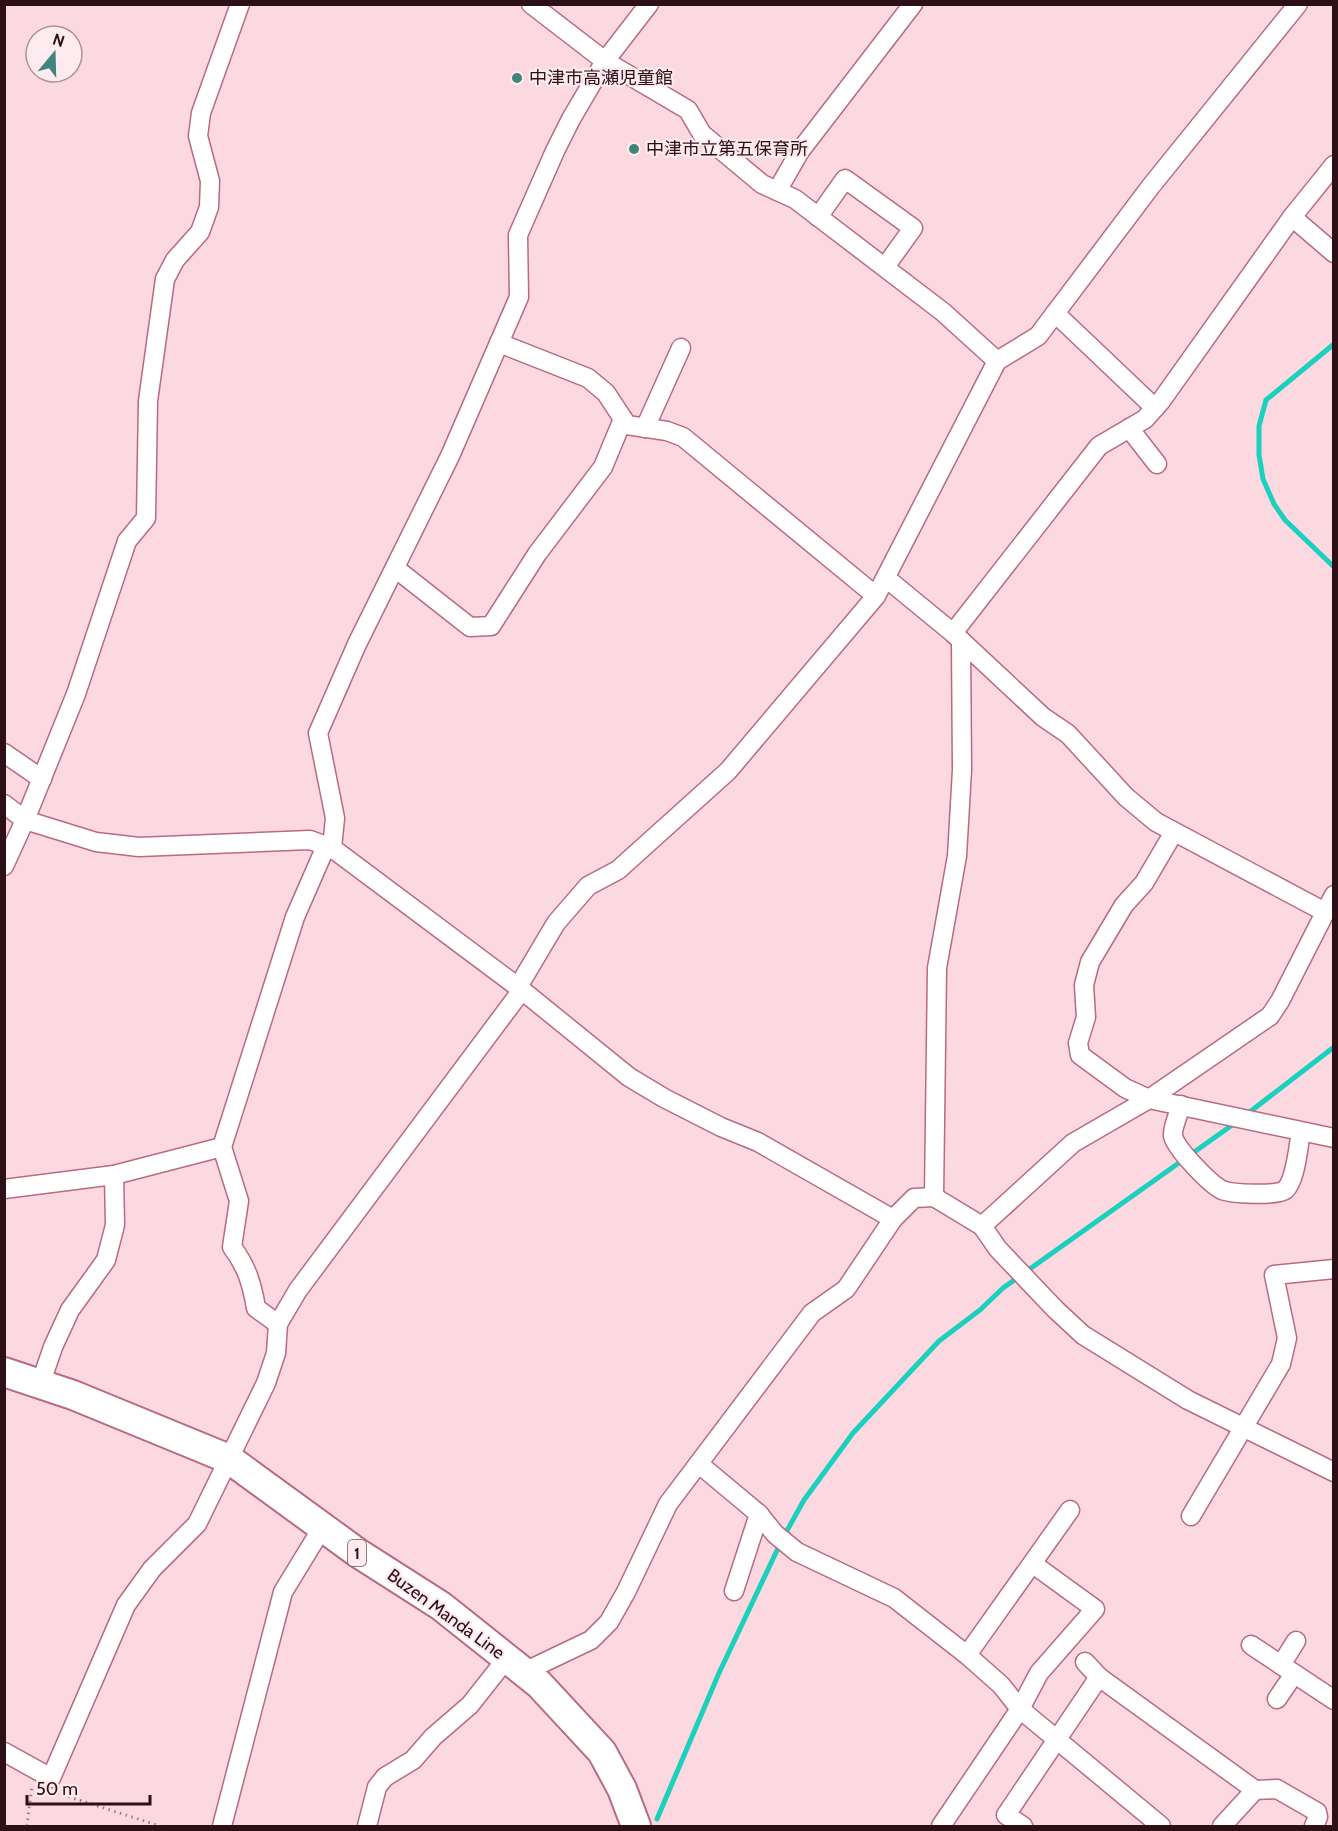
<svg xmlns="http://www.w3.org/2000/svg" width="1338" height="1831" font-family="Cabin,'Noto Sans JP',sans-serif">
  <rect width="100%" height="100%" fill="#fcd9e1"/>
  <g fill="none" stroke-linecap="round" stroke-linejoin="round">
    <!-- stream -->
    <g stroke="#1bd0bc" stroke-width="5">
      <path d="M1334 344 1266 400 1259 426V455L1263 479 1274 504 1285 520 1334 567"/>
      <path d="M1247 1114 1334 1047"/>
      <path d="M784 1536 804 1500 853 1433 939 1341 980 1310 1003 1288 1235 1123"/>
      <path d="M657 1819 719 1673 780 1544"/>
    </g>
    <defs>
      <g id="street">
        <path d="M531 4 605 61 688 110 702 134 762 184 795 199 943 312 997 361"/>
        <path d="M777 191 800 151 913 4"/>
        <path d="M818 217 845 179 913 228 885 267"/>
        <path d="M1292 217 1334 253"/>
        <path d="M1055 313 1155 408"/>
        <path d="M499 343 588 378 606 393 627 425 667 431 683 437 876 596"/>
        <path d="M645 428 681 348"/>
        <path d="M1129 428 1157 464"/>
        <path d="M395 568 470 627 491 626 537 554 603 467 623 419"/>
        <path d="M886 578 953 633 1043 717 1068 734 1126 797 1156 822 1325 912"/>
        <path d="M953 633 1099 446 1145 419 1161 401 1292 217 1334 165"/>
        <path d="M4 753 42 779"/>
        <path d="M4 804 25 820 96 842 139 847 310 840 332 848 518 987 629 1077 664 1098 721 1127 758 1142 893 1219 914 1198 934 1197 982 1226 998 1249 1055 1309 1083 1335 1188 1400 1334 1472"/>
        <path d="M1174 832 1144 883 1124 905 1090 962 1084 985 1086 1017 1078 1043 1080 1055 1125 1088 1149 1099 1270 1016 1280 1001 1334 895"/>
        <path d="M332 848 335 818 318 733 357 644 450 456 519 297 518 235 555 151 571 119 605 61 649 4"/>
        <path d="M4 866 25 820 76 694 127 541 146 518 148 401 165 279 175 260 200 232 209 207 210 181 198 136 201 113 240 4"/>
        <path d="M518 987 556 923 588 886 618 870 728 771 876 596 997 361 1038 336 1151 186 1298 4"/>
        <path d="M1181 1105C1179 1114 1172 1127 1173 1136 1176 1149 1210 1184 1222 1190 1231 1194 1278 1196 1285 1190 1296 1180 1298 1147 1301 1132"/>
        <path d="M4 1189 114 1175 222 1147"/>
        <path d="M934 1197 937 968 957 856 962 770 961 641"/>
        <path d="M982 1226 1073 1143 1149 1099 1334 1138"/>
        <path d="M278 1324 256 1308C252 1284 247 1267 232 1247L239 1201 222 1147 295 917 326 846"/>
        <path d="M40 1385 53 1347 70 1310 106 1260 115 1225 114 1175"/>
        <path d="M699 1464 759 1514 734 1591"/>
        <path d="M759 1514 775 1534 797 1552 894 1598 967 1655 1001 1685 1020 1709 1161 1826"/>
        <path d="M1191 1516 1281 1364 1287 1338 1274 1275 1334 1269"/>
        <path d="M1251 1645 1334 1700"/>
        <path d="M967 1655 1070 1510"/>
        <path d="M1085 1662 1099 1677 1255 1790 1222 1826"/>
        <path d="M1281 1665 1296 1641"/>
        <path d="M524 1672 591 1640 609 1622 626 1592 668 1504 812 1313 846 1289 893 1219"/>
        <path d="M1277 1699 1294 1674"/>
        <path d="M4 1752 51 1778 126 1605 152 1569 197 1524 266 1383 276 1353 278 1324 298 1290 522 990"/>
        <path d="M1255 1790 1277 1789 1317 1812 1318 1817 1314 1826"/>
        <path d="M222 1826 283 1592 322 1528"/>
        <path d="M367 1826 377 1787 385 1777 413 1760 433 1737 470 1705 507 1658"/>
        <path d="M941 1826 1020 1709 1039 1673 1095 1609 1033 1564"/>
        <path d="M1023 1826 1006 1815 1099 1677"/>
      </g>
      <path id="primary" d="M4 1372 73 1395 229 1459 358 1553 441 1606 539 1684 602 1752 622 1789 636 1826"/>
    </defs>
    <!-- street casing -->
    <use href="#street" stroke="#b86a80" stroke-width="21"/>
    <!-- primary casing -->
    <use href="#primary" stroke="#b86a80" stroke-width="32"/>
    <!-- path -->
    <g stroke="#9e7d85" stroke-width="3" stroke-dasharray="1.5 4.5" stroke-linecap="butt">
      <path d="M57 1793 160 1826"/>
      <path d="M27 1826 32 1785"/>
    </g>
    <!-- street -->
    <use href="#street" stroke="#fff" stroke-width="18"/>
    <!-- primary -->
    <use href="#primary" stroke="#fff" stroke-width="28"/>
  </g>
  <!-- markers -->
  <g fill="#40857b" stroke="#feebef" stroke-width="2">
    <circle cx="517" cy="78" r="6"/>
    <circle cx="634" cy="149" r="6"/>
  </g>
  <g text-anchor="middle" stroke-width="4.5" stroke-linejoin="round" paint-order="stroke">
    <!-- shield labels -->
    <rect fill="#feebef" stroke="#6c5158" stroke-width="1.5" x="348" y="1540" width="18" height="26" rx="4.5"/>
    <g font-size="16" font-weight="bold" fill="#2d0f18">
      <text x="357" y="1559">1</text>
    </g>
    <!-- poi labels -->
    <g font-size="18" fill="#2d0f18" stroke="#feebef" text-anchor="start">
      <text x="529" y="84">中津市高瀬児童館</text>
      <text x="646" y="155">中津市立第五保育所</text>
    </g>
    <!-- street labels -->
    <g font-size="18" fill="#2d0f18" stroke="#feebef">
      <text transform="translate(446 1614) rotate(36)" y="6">Buzen Manda Line</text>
    </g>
  </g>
  <!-- border -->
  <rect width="1338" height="1831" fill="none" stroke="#2d0f18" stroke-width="12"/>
  <!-- north arrow -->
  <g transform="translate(54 54) rotate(19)"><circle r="28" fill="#feebef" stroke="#aa9399" stroke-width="1.5"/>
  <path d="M0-4.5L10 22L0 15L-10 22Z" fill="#40857b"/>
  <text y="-9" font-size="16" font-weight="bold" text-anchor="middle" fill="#2d0f18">N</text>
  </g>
  <!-- scale -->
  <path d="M27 1795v9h123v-9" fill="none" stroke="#2d0f18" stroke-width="3"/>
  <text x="36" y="1795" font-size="18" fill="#2d0f18" stroke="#feebef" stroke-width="4.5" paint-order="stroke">50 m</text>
</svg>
